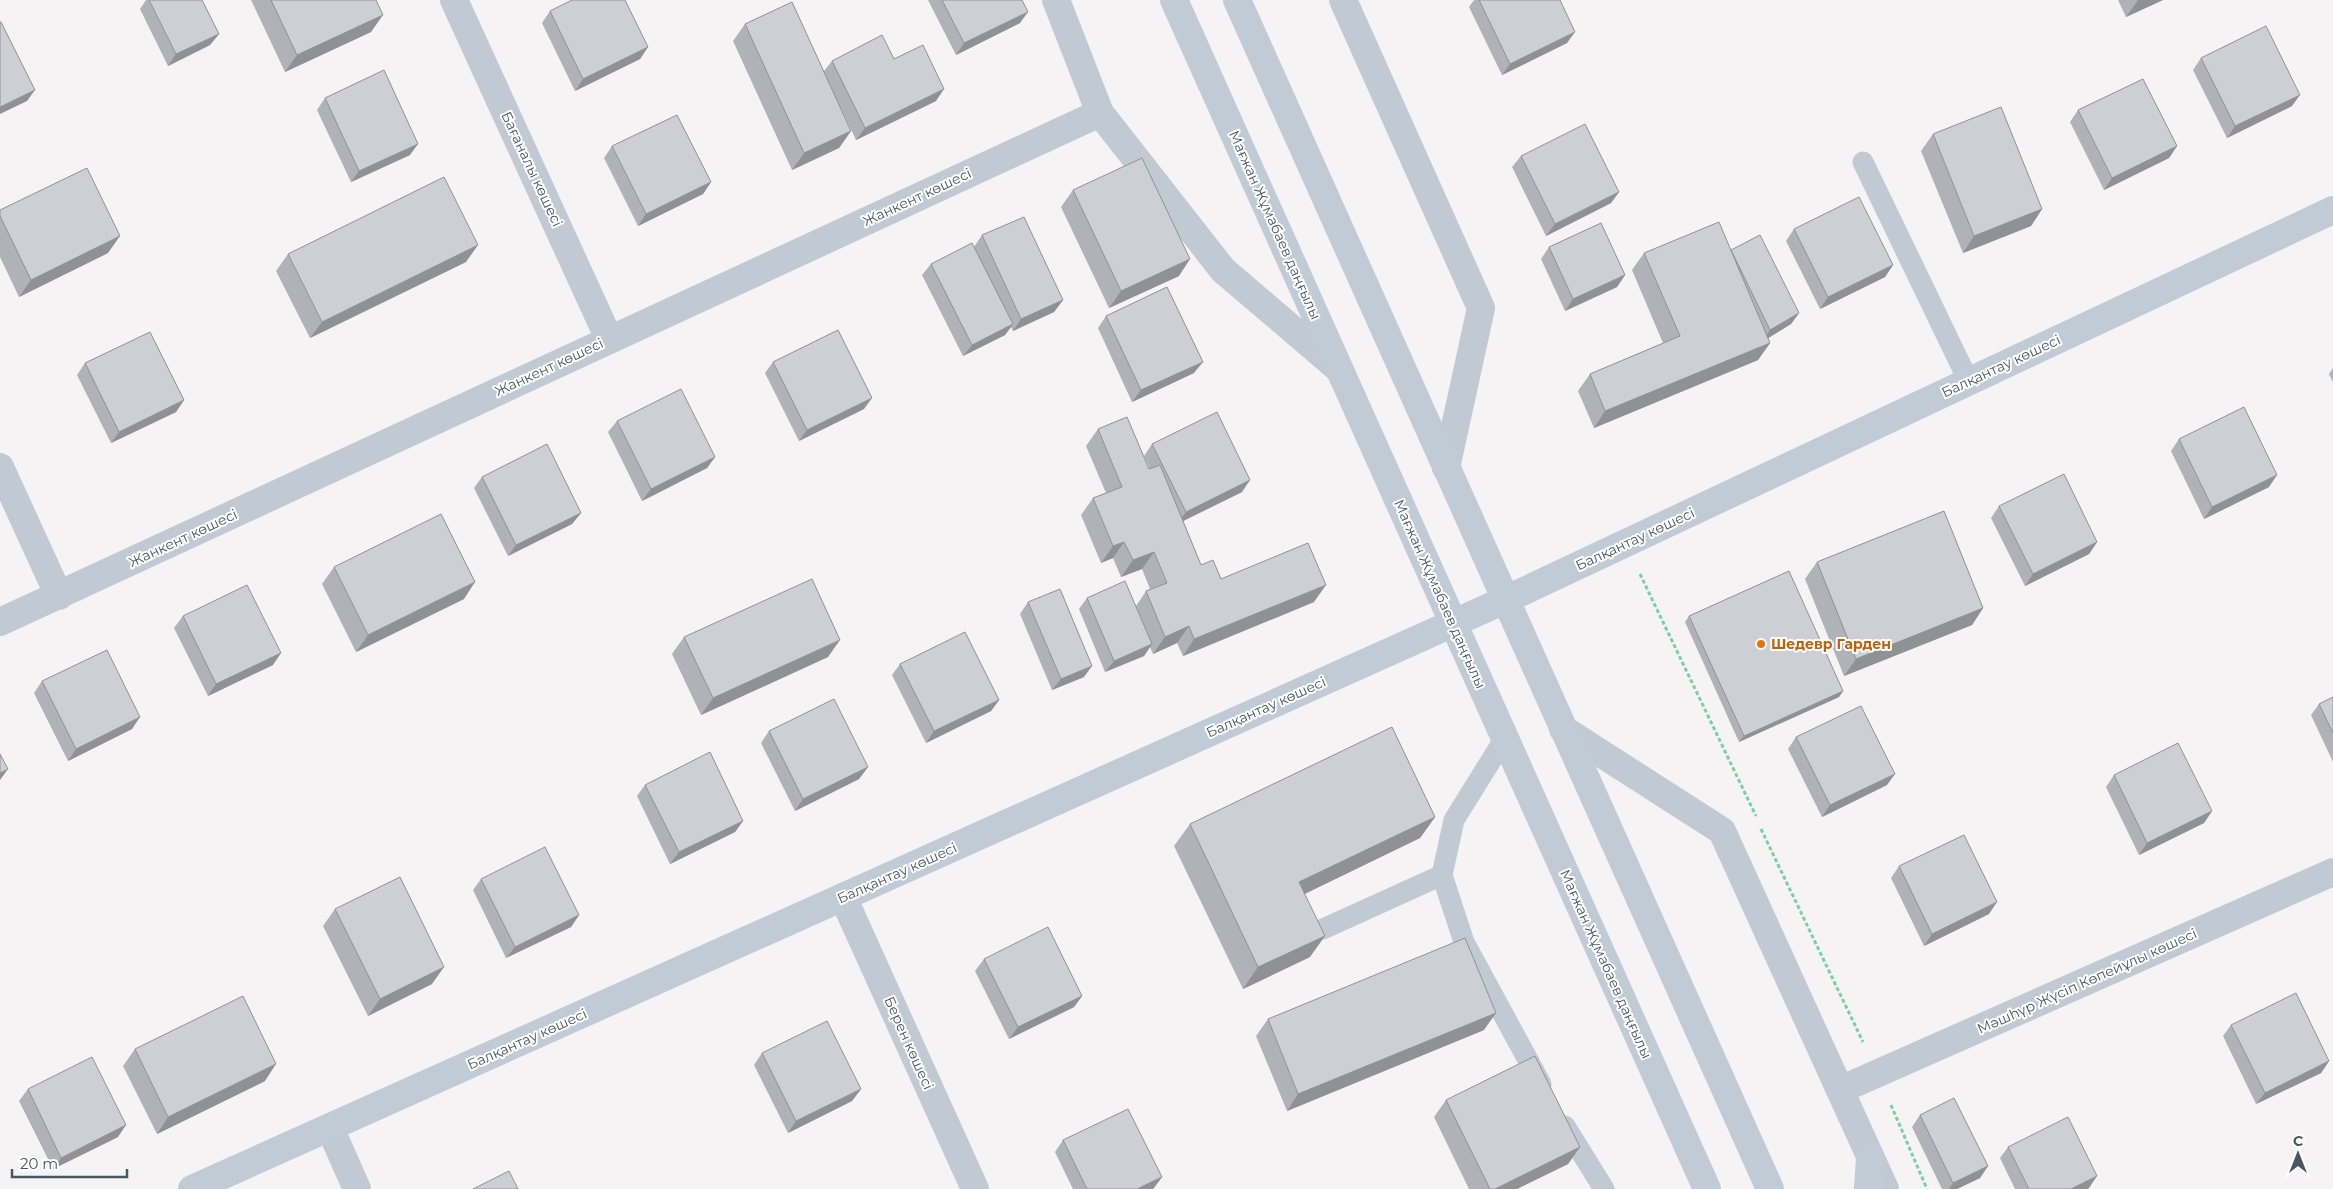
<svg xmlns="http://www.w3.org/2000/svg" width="2333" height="1189" font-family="Montserrat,sans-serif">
  <rect width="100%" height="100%" fill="#f5f3f3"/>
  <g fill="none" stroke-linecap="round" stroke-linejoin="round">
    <!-- path -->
    <g stroke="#7ad0a6" stroke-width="3" stroke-dasharray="4 2.5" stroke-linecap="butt">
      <path d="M1640 574 1756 816"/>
      <path d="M1761 829 1863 1042"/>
      <path d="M1891 1105 1927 1189"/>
    </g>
    <!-- lane -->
    <g stroke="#c1cad2" stroke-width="21">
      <path d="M1863 162 1969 382"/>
      <path d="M1505 738 1454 820 1442 875 1464 942 1541 1084"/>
      <path d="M1323 929 1442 875"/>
      <path d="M1565 1126 1604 1189"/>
    </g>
    <!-- street -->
    <g stroke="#c1cad2" stroke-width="28">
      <path d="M454 0 609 339"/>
      <path d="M1056 0 1100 113 1223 270 1339 369"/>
      <path d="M1343 0 1481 308 1446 468"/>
      <path d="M0 467 59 596"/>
      <path d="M0 622 1100 113"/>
      <path d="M1563 729 1722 831 1885 1189"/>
      <path d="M843 897 975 1189"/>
      <path d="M1840 1090 2333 872"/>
      <path d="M330 1128 357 1189"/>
    </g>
    <!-- secondary -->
    <g stroke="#c1cbd6" stroke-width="28">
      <path d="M1174 0 1707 1189"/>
      <path d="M1237 0 1770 1189"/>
      <path d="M192 1189 1505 600 2333 210"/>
      <path d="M1868 1189 1870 1157"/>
    </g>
  </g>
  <!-- wall -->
  <g fill="#b0b2b7">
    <path d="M146 0H202L219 34 210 45 168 66 140 9Z"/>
    <path d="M251 0H376L371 32 285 72Z"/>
    <path d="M928 0H1022L1020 23 956 55Z"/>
    <path d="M1474 0H1560L1567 43 1502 75 1469 7Z"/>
    <path d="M2118 0H2163L2126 17Z"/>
    <path d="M550 11 648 47 640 59 575 91 542 23Z"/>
    <path d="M745 24 824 71 832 61 894 59 936 101 856 140 839 104 851 131 839 148 792 170 733 41Z"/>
    <path d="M2201 58 2292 106 2227 138 2193 70Z"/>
    <path d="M325 98 410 155 351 182 317 110Z"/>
    <path d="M2078 110 2177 146 2169 158 2104 190 2070 122Z"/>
    <path d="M1933 134 2042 209 2031 226 1963 253 1921 151Z"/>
    <path d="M612 146 711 182 703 194 638 226 604 158Z"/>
    <path d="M1521 156 1619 192 1611 203 1546 236 1512 167Z"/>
    <path d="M1073 190 1179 276 1109 308 1061 207Z"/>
    <path d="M0 210 108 253 19 297 0 257Z"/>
    <path d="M1794 229 1893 265 1885 277 1820 309 1786 241Z"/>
    <path d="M982 235 1063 300 1054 312 1013 331 1011 327 1005 335 963 356 922 275 931 264 974 247Z"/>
    <path d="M1549 247 1625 275 1617 287 1565 311 1541 259Z"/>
    <path d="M1731 250 1799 313 1791 324 1768 338 1770 343 1758 360 1594 428 1578 391 1590 374 1663 343 1632 270 1644 253Z"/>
    <path d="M288 254 466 262 310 338 276 271Z"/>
    <path d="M1106 316 1194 373 1132 402 1098 328Z"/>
    <path d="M773 362 864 409 799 441 765 373Z"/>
    <path d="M85 363 184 400 176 412 111 443 77 375Z"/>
    <path d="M2333 368V382L2329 374Z"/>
    <path d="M617 421 715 457 707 468 642 501 608 432Z"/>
    <path d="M1098 429 1149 469H1150L1144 456 1152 444 1242 492 1183 521 1201 565 1221 579 1314 602 1183 656 1177 643 1153 654 1150 647 1144 656 1105 672 1079 609 1087 598 1136 606 1146 591 1150 589 1142 569 1121 577 1113 558 1101 563 1081 515 1093 498 1106 493 1086 446Z"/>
    <path d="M2179 439 2269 487 2204 519 2171 451Z"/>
    <path d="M482 477 581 513 572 524 508 556 474 488Z"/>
    <path d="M1999 506 2097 542 2089 554 2025 586 1991 518Z"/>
    <path d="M1817 562 1983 608 1972 625 1844 676 1805 579Z"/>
    <path d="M334 567 464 599 356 652 322 584Z"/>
    <path d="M1028 602 1084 677 1052 690 1020 614Z"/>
    <path d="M183 616 273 665 208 696 174 628Z"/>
    <path d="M1689 616 1843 691 1839 697 1739 742 1685 622Z"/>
    <path d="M684 637 828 657 701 715 672 654Z"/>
    <path d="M900 664 999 700 991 711 926 743 892 675Z"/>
    <path d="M42 681 132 729 68 761 34 693Z"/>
    <path d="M2333 697V762L2311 715 2319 704Z"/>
    <path d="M769 731 868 767 859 779 795 811 761 743Z"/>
    <path d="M1796 737 1887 785 1822 817 1788 749Z"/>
    <path d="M2114 775 2212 811 2204 823 2139 855 2106 787Z"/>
    <path d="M645 785 743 821 735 832 670 864 637 796Z"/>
    <path d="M1435 817 1420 838 1304 894 1310 957 1243 989 1174 846 1190 824Z"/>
    <path d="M1899 866 1989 914 1924 946 1891 878Z"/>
    <path d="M481 879 579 915 571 927 506 958 473 890Z"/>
    <path d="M335 909 432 984 368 1016 323 926Z"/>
    <path d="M984 959 1082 996 1074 1007 1009 1039 975 971Z"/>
    <path d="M1268 1019 1484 1030 1287 1111 1256 1036Z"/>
    <path d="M2231 1025 2329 1061 2321 1073 2256 1104 2223 1036Z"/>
    <path d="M135 1049 265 1081 157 1134 123 1066Z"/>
    <path d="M762 1053 861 1089 852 1101 788 1133 754 1065Z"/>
    <path d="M28 1089 118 1137 53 1169 19 1101Z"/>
    <path d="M1446 1100 1580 1147 1568 1164 1517 1189H1469L1434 1117Z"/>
    <path d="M1920 1115 1988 1166 1980 1178 1957 1189H1942L1912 1127Z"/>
    <path d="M1063 1140 1162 1177 1153 1189H1073L1055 1152Z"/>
    <path d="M2008 1147 2089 1188 2087 1189H2015L2000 1158Z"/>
  </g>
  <!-- shaded-wall -->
  <g fill="#909195">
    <path d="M2138 0H2163L2126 17Z"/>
    <path d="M1028 12 1020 23 956 55 964 43Z"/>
    <path d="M383 15 371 32 285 72 297 55Z"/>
    <path d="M1575 32 1567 43 1502 75 1510 64Z"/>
    <path d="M219 34 210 45 168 66 176 54Z"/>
    <path d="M648 47 640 59 575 91 583 79Z"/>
    <path d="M944 89 936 101 856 140 865 128Z"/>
    <path d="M35 90 27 101 0 114V107Z"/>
    <path d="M2300 95 2292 106 2227 138 2235 126Z"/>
    <path d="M851 131 839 148 792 170 804 153Z"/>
    <path d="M418 144 410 155 351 182 359 171Z"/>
    <path d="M2177 146 2169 158 2104 190 2112 178Z"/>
    <path d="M711 182 703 194 638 226 646 214Z"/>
    <path d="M1619 192 1611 203 1546 236 1555 224Z"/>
    <path d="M2042 209 2031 226 1963 253 1974 236Z"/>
    <path d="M120 236 108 253 19 297 31 280Z"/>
    <path d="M478 245 466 262 310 338 322 322Z"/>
    <path d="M1190 259 1179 276 1109 308 1121 291Z"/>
    <path d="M1893 265 1885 277 1820 309 1828 297Z"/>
    <path d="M1625 275 1617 287 1565 311 1573 299Z"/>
    <path d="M1063 300 1054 312 1013 331 1021 319Z"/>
    <path d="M1799 313 1791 324 1762 342 1770 330Z"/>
    <path d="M1013 324 1005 335 963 356 972 345Z"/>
    <path d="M1770 343 1758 360 1594 428 1605 411Z"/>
    <path d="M1203 362 1194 373 1132 402 1141 390Z"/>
    <path d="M872 398 864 409 799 441 807 430Z"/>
    <path d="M184 400 176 412 111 443 119 432Z"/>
    <path d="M715 457 707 468 642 501 651 489Z"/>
    <path d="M2277 475 2269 487 2204 519 2212 507Z"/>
    <path d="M1250 480 1242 492 1177 524 1186 512Z"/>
    <path d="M581 513 572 524 508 556 516 545Z"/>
    <path d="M1124 542 1113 558 1101 563 1113 546Z"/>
    <path d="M2097 542 2089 554 2025 586 2033 574Z"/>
    <path d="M1154 552 1142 569 1121 577 1133 560Z"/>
    <path d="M475 582 464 599 356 652 368 635Z"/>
    <path d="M1326 585 1314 602 1183 656 1194 639Z"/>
    <path d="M1983 608 1972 625 1844 676 1856 659Z"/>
    <path d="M1189 626 1177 643 1153 654 1165 637Z"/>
    <path d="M840 640 828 657 701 715 713 698Z"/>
    <path d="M1152 644 1144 656 1105 672 1114 661Z"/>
    <path d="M281 653 273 665 208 696 216 684Z"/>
    <path d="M1092 666 1084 677 1052 690 1061 679Z"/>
    <path d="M1843 691 1839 697 1739 742 1744 736Z"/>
    <path d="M999 700 991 711 926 743 934 731Z"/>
    <path d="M140 717 132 729 68 761 76 749Z"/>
    <path d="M868 767 859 779 795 811 803 799Z"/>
    <path d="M8 769 0 780V773Z"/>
    <path d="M1895 774 1887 785 1822 817 1830 805Z"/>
    <path d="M2212 811 2204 823 2139 855 2147 843Z"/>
    <path d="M1435 817 1420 838 1284 904 1299 882Z"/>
    <path d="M743 821 735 832 670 864 679 852Z"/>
    <path d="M1997 902 1989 914 1924 946 1932 934Z"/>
    <path d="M579 915 571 927 506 958 515 947Z"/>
    <path d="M1325 936 1310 957 1243 989 1258 967Z"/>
    <path d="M444 967 432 984 368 1016 380 999Z"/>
    <path d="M1082 996 1074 1007 1009 1039 1018 1027Z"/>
    <path d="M1496 1013 1484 1030 1287 1111 1298 1094Z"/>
    <path d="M2329 1061 2321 1073 2256 1104 2265 1093Z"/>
    <path d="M276 1064 265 1081 157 1134 168 1117Z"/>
    <path d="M861 1089 852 1101 788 1133 796 1121Z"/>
    <path d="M126 1125 118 1137 53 1169 61 1158Z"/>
    <path d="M1580 1147 1568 1164 1517 1189H1495Z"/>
    <path d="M1988 1166 1980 1178 1957 1189H1949L1953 1183Z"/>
    <path d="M2097 1176 2089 1188 2087 1189H2071Z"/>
    <path d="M1162 1177 1153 1189H1137Z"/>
  </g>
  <!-- building -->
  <g fill="#cdcfd5" stroke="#909195">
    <path d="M149 0H202L219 34 176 54Z"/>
    <path d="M271 0H376L383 15 297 55Z"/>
    <path d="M572 0H625L648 47 583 79 550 11Z"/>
    <path d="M942 0H1022L1028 12 964 43Z"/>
    <path d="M1479 0H1560L1575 32 1510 64Z"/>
    <path d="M792 2 851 131 804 153 745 24Z"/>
    <path d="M0 22H1L35 90 0 107Z"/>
    <path d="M2266 26 2300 95 2235 126 2201 58Z"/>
    <path d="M882 35 894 59 923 45 944 89 865 128 832 61Z"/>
    <path d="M384 70 418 144 359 171 325 98Z"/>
    <path d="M2143 79 2177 146 2112 178 2078 110Z"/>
    <path d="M2001 107 2042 209 1974 236 1933 134Z"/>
    <path d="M677 115 711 182 646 214 612 146Z"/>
    <path d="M1585 124 1619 192 1555 224 1521 156Z"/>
    <path d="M1142 158 1190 259 1121 291 1073 190Z"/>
    <path d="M87 168 120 236 31 280 0 216V210Z"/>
    <path d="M444 177 478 245 322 322 288 254Z"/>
    <path d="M1859 197 1893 265 1828 297 1794 229Z"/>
    <path d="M1024 217 1063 300 1021 319 982 235Z"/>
    <path d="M1719 222 1770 343 1605 411 1590 374 1680 336 1644 253Z"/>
    <path d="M1601 223 1625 275 1573 299 1549 247Z"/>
    <path d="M1760 235 1799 313 1770 330 1731 250Z"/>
    <path d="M972 243 1013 324 972 345 931 264Z"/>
    <path d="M1167 287 1203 362 1141 390 1106 316Z"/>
    <path d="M838 330 872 398 807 430 773 362Z"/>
    <path d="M150 332 184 400 119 432 85 363Z"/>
    <path d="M681 389 715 457 651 489 617 421Z"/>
    <path d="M2244 407 2277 475 2212 507 2179 439Z"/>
    <path d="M1217 412 1250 480 1186 512 1152 444Z"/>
    <path d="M1127 417 1149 469 1160 465 1201 565 1213 560 1221 579 1308 543 1326 585 1194 639 1189 626 1165 637 1146 591 1167 583 1154 552 1133 560 1124 542 1113 546 1093 498 1122 487 1098 429Z"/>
    <path d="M547 444 581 513 516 545 482 477Z"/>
    <path d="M2064 474 2097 542 2033 574 1999 506Z"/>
    <path d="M1944 511 1983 608 1856 659 1817 562Z"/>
    <path d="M441 514 475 582 368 635 334 567Z"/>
    <path d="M1789 571 1843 691 1744 736 1689 616Z"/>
    <path d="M812 579 840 640 713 698 684 637Z"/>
    <path d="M1125 581 1152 644 1114 661 1087 598Z"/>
    <path d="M247 585 281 653 216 684 183 616Z"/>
    <path d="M1060 589 1092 666 1061 679 1028 602Z"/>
    <path d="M965 632 999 700 934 731 900 664Z"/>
    <path d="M107 650 140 717 76 749 42 681Z"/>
    <path d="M2333 697V733L2319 704Z"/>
    <path d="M834 699 868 767 803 799 769 731Z"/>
    <path d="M1861 706 1895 774 1830 805 1796 737Z"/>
    <path d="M1392 727 1435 817 1299 882 1325 936 1258 967 1190 824Z"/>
    <path d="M2178 743 2212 811 2147 843 2114 775Z"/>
    <path d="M710 752 743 821 679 852 645 785Z"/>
    <path d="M0 754 8 769 0 773Z"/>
    <path d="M1964 835 1997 902 1932 934 1899 866Z"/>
    <path d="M545 847 579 915 515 947 481 879Z"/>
    <path d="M400 877 444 967 380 999 335 909Z"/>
    <path d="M1048 927 1082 996 1018 1027 984 959Z"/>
    <path d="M1465 938 1496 1013 1298 1094 1268 1019Z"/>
    <path d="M2296 993 2329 1061 2265 1093 2231 1025Z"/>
    <path d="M243 996 276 1064 168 1117 135 1049Z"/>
    <path d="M827 1021 861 1089 796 1121 762 1053Z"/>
    <path d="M1535 1056 1580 1147 1495 1189H1490L1446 1100Z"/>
    <path d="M92 1057 126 1125 61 1158 28 1089Z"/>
    <path d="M1954 1098 1988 1166 1953 1183 1920 1115Z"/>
    <path d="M1128 1109 1162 1177 1137 1189H1087L1063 1140Z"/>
    <path d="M2068 1117 2097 1176 2071 1189H2029L2008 1147Z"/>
    <path d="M509 1171 518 1189H473Z"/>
  </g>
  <!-- markers -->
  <circle fill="#e8710a" stroke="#fff" stroke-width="2" cx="1761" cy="644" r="5"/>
  <g text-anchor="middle" stroke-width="4" stroke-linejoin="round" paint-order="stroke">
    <!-- street labels -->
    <g font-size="14" fill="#4a5661" stroke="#fff">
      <text transform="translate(532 169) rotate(65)" y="5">Бағаналы көшесі</text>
      <text transform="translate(917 197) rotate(-25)" y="5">Жанкент көшесі</text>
      <text transform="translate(1275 225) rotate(66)" y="5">Мағжан Жұмабаев даңғылы</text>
      <text transform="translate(2001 366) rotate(-25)" y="5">Балқантау көшесі</text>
      <text transform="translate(549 367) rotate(-25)" y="5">Жанкент көшесі</text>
      <text transform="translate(183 538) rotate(-25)" y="5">Жанкент көшесі</text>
      <text transform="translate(1635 539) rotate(-25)" y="5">Балқантау көшесі</text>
      <text transform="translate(1440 594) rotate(66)" y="5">Мағжан Жұмабаев даңғылы</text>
      <text transform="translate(1266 707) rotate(-24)" y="5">Балқантау көшесі</text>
      <text transform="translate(897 873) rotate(-24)" y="5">Балқантау көшесі</text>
      <text transform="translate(1606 964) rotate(66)" y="5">Мағжан Жұмабаев даңғылы</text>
      <text transform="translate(2087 981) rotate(-24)" y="5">Мәшһүр Жүсіп Көпейұлы көшесі</text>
      <text transform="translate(527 1039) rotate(-24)" y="5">Балқантау көшесі</text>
      <text transform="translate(909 1043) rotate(66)" y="5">Берен көшесі</text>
    </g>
    <!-- food labels -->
    <g font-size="14" font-weight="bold" fill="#c56008" stroke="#fff" text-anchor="start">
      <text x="1771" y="649">Шедевр Гарден</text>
    </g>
  </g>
  <!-- north arrow -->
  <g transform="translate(2298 1154)" stroke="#ffffff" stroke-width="4" paint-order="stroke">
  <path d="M0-4L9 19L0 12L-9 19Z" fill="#4a5661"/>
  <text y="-8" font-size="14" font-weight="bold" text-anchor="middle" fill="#4a5661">С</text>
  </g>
  <!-- scale -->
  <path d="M12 1169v8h115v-8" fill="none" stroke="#4a5661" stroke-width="2.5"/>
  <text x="20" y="1169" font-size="15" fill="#4a5661" stroke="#ffffff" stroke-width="4" paint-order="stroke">20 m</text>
</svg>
